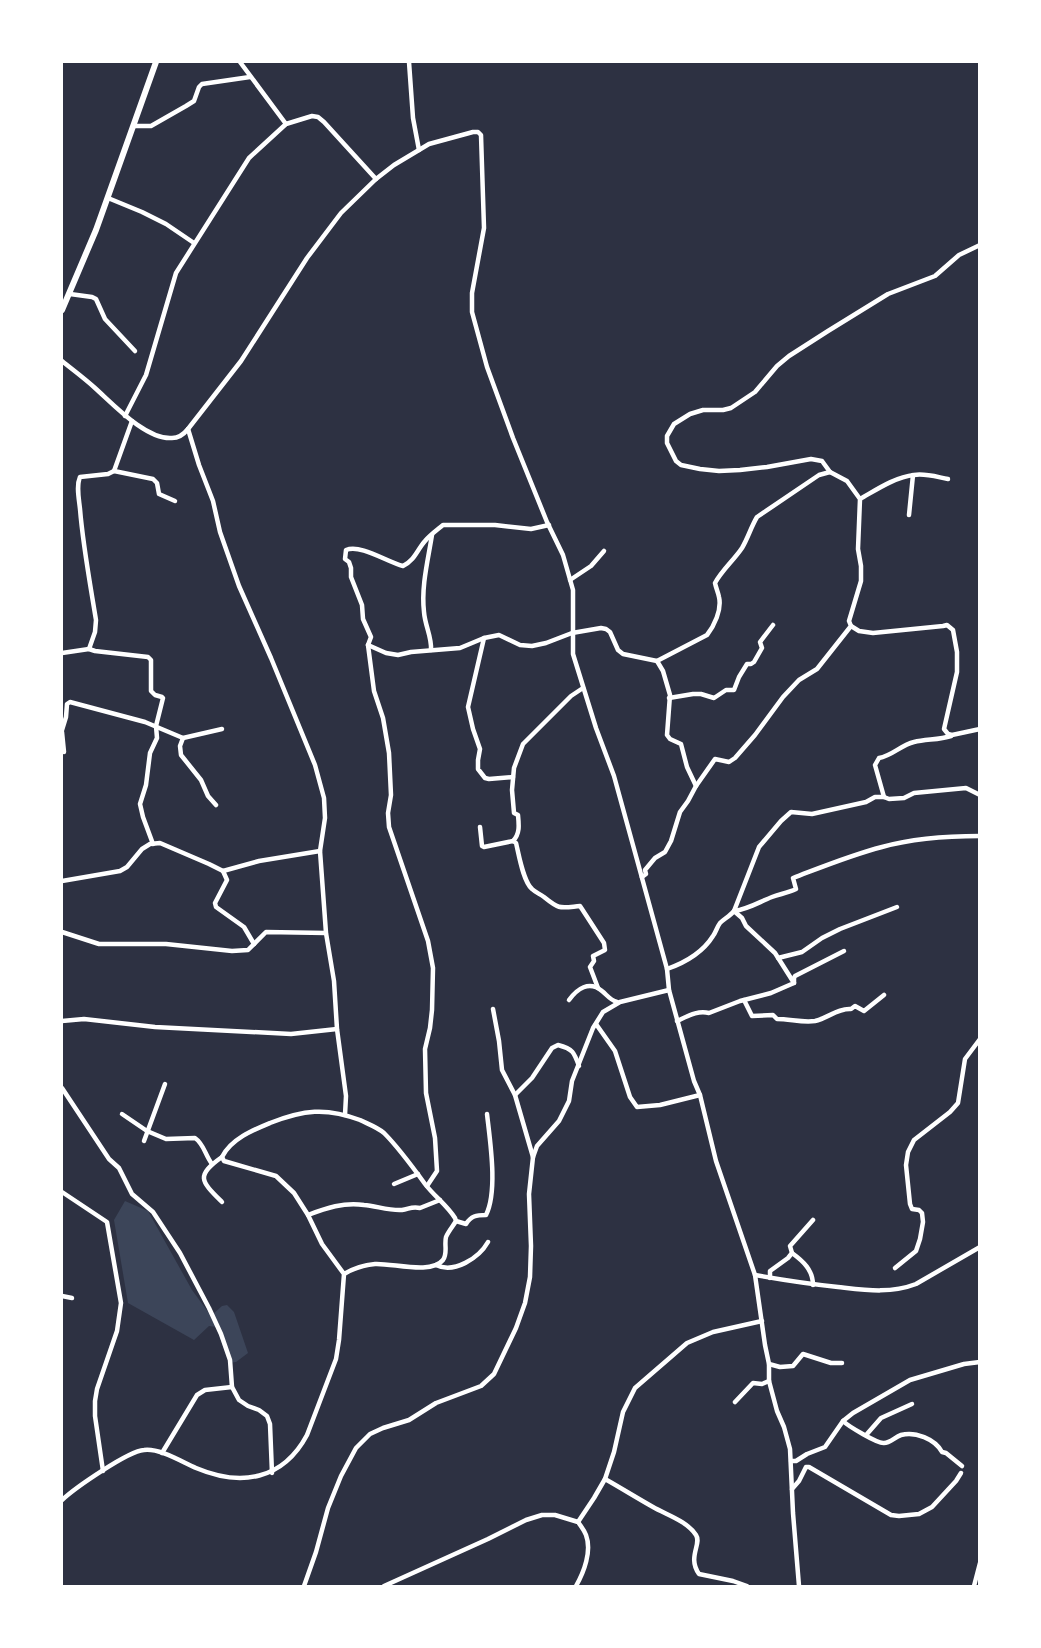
<svg xmlns="http://www.w3.org/2000/svg" width="1041" height="1648" font-family="'Alegreya Sans',sans-serif">
  <rect width="100%" height="100%" fill="#2d3142"/>
  <!-- green -->
  <path fill="#3c4559" d="M125 1201 148 1211 192 1290 211 1316 222 1306 227 1305 234 1312 248 1353 236 1362 229 1363 216 1327 209 1326 194 1340 128 1303 114 1220Z"/>
  <g fill="none" stroke-linecap="round" stroke-linejoin="round">
    <!-- minor -->
    <g stroke="#fff" stroke-width="4.5">
      <path d="M240 62 286 124"/>
      <path d="M409 62 413 118 419 150"/>
      <path d="M134 126H151L186 106 194 101 199 87 202 84 250 77"/>
      <path d="M108 198 142 212 166 224 194 243"/>
      <path d="M70 294 92 297 96 299 105 319 135 351"/>
      <path d="M62 361C73 370 84 378 95 388 113 404 146 440 172 438 179 438 184 434 188 429L241 361 307 258 341 213 376 179 394 165 429 144 473 132H478L481 135 484 228 472 293V312L487 367 513 438 547 522 563 555 573 590V654L596 728 614 776 667 969 669 990 694 1081 700 1095 716 1161 755 1275 765 1345 769 1364V1381L777 1411 784 1427 790 1449 793 1513 799 1586"/>
      <path d="M125 416 146 375 176 273 249 158 286 124 312 116 318 117 324 122 376 179"/>
      <path d="M132 421 114 471 108 474 80 477C76 486 79 499 80 509 83 546 90 583 96 620L95 632 89 649 95 651 148 657 151 660V691L155 695 162 697 163 698 156 726 157 738 150 753 146 785 140 804 143 817 153 844"/>
      <path d="M188 429 199 465 213 501 220 532 239 586 271 658 315 765 324 798 325 818 320 851 326 933 334 981 337 1029 346 1096 345 1115"/>
      <path d="M114 471 153 479 157 483 159 494 175 501"/>
      <path d="M830 472 822 461 811 459 767 467 740 470 719 471 700 469 681 465 676 461 667 443V436L674 424 690 414 703 410H723L731 408 755 392 777 366 789 356 828 331 888 294 935 276 959 255 980 245"/>
      <path d="M860 499C876 490 895 477 914 475 925 473 937 477 948 479"/>
      <path d="M909 515 913 475"/>
      <path d="M570 580 591 566 604 551"/>
      <path d="M851 626 859 631 873 633 943 626 947 625 953 630 957 652V672L944 729 948 734 952 735 980 729"/>
      <path d="M484 638 468 707 473 729 480 749 478 760V769L485 778 489 779 513 777"/>
      <path d="M368 645 386 653 398 655 411 652 460 648 484 638 499 635 520 645 532 646 546 643 572 633 601 628 606 629 610 632 618 650 623 654 657 661 707 635C714 626 722 610 719 597 718 592 716 588 715 583 722 570 734 560 742 548 748 538 751 527 757 517L819 475 830 472 847 481 860 499 858 549 861 566V581L849 621 851 626 817 669 799 680 783 697 755 735 735 758 729 762 715 759 696 786 688 801 680 812 671 841 665 852 655 858 645 870 646 874 642 877"/>
      <path d="M431 650C432 637 425 626 424 612 421 587 428 560 432 535"/>
      <path d="M62 653 89 649"/>
      <path d="M657 661 663 671 670 695 667 735 670 739 681 744 687 767 696 786"/>
      <path d="M669 698 693 694H701L714 698 726 690H734L739 677 747 664H751L754 662 762 648 760 642 773 625"/>
      <path d="M62 730 66 717 67 704 70 702 145 722 183 738 222 729"/>
      <path d="M62 732 64 752"/>
      <path d="M183 738 180 746 181 755 201 780 208 796 216 805"/>
      <path d="M884 797 875 765 879 758C892 756 901 745 914 742 926 739 939 740 951 736"/>
      <path d="M480 827 482 846 484 847 513 841 516 843C519 855 523 881 532 889 535 892 540 894 544 897 560 910 560 908 580 906L582 909 604 943 605 950 593 956 594 961 590 967 598 988"/>
      <path d="M513 841C520 834 519 825 518 815L514 813 512 790 514 768 523 744 571 696 583 688"/>
      <path d="M223 871 227 880 215 903 216 907 244 927 254 944"/>
      <path d="M62 881 120 871 127 867 142 849 150 844 160 843 209 864 223 871 259 861 320 851"/>
      <path d="M62 932 99 944H166L232 951 248 950 266 932 326 933"/>
      <path d="M778 958 802 952 822 938 840 929 897 907"/>
      <path d="M667 969C684 963 703 952 713 936 716 932 717 927 720 923 724 919 730 916 734 911 749 909 759 902 772 897 780 894 788 893 796 889L793 878C822 867 851 855 882 847 914 838 947 836 980 836"/>
      <path d="M794 983V978L795 976 844 951"/>
      <path d="M569 1000C577 989 589 980 602 991 607 995 610 1000 617 1002"/>
      <path d="M744 1000 752 1016 773 1015 777 1019C790 1019 803 1023 815 1021 828 1018 838 1008 851 1009L855 1006 864 1011 884 995"/>
      <path d="M493 1009 499 1041 502 1070 515 1095 533 1157"/>
      <path d="M62 1021 84 1019 155 1027 291 1034 337 1029"/>
      <path d="M677 1021C688 1016 698 1010 709 1013L740 1001 771 993 794 983 775 953 746 926 742 918 734 911 759 847 781 821 791 812 812 814 866 802 875 797H884L889 799 904 798 914 793 966 788 980 795"/>
      <path d="M596 1024 615 1051 630 1097 637 1107 660 1105 700 1095"/>
      <path d="M62 1088 109 1159 119 1168 132 1194 153 1212 180 1253 209 1308 221 1334 230 1360 232 1387 239 1400 248 1406 259 1410 267 1416 270 1424 272 1473"/>
      <path d="M515 1095 532 1078 552 1048 558 1045C573 1049 574 1052 579 1066"/>
      <path d="M122 1114 147 1131 166 1139 195 1138C204 1144 205 1155 212 1164"/>
      <path d="M144 1141 165 1084"/>
      <path d="M394 1184 418 1174"/>
      <path d="M427 1186 437 1171 435 1138 426 1093 425 1049 430 1028 432 1010 433 968 428 941 389 827 388 813 391 795 389 753 383 718 374 691 368 645 371 637 363 619 362 605 351 577V568L349 562 345 559 346 550C361 544 387 562 403 566 415 560 417 550 425 541 430 535 437 530 443 525H495L531 529 549 525"/>
      <path d="M62 1192 107 1222 121 1303 117 1331 97 1389 95 1401V1416L103 1471"/>
      <path d="M222 1202C201 1181 195 1176 222 1157"/>
      <path d="M308 1215C326 1208 344 1202 364 1205 376 1206 390 1211 402 1210 409 1209 412 1206 420 1208L440 1200"/>
      <path d="M456 1221 466 1224C471 1216 476 1215 486 1215 498 1191 490 1141 487 1114"/>
      <path d="M792 1253C803 1261 813 1270 813 1285"/>
      <path d="M436 1265C454 1274 479 1258 488 1242"/>
      <path d="M895 1268 916 1251 920 1239 923 1222 922 1213 919 1210 912 1209 910 1204 906 1165 908 1152 914 1140 950 1112 958 1103 965 1059 980 1039"/>
      <path d="M755 1275C783 1280 810 1284 838 1287 865 1290 890 1294 916 1284L980 1247"/>
      <path d="M770 1278V1271L788 1258 792 1253 790 1246 813 1220"/>
      <path d="M62 1296 72 1298"/>
      <path d="M769 1364 780 1367 793 1366 803 1354 831 1363H842"/>
      <path d="M735 1402 753 1383 762 1384 769 1381"/>
      <path d="M843 1421C848 1426 878 1444 884 1443 890 1443 895 1437 901 1435 915 1431 935 1439 942 1452L946 1453 962 1466"/>
      <path d="M867 1434 881 1418 912 1404"/>
      <path d="M162 1453 197 1395 205 1390 232 1387"/>
      <path d="M791 1461H796L807 1454 825 1447 843 1421 853 1413 910 1380 964 1364 980 1362"/>
      <path d="M605 1479C621 1488 637 1498 653 1507 667 1515 687 1521 696 1535 702 1544 687 1557 699 1574L733 1581 747 1586"/>
      <path d="M792 1489 799 1481 806 1467H809L891 1515 899 1516 919 1514 932 1507 956 1481 961 1473"/>
      <path d="M62 1500C75 1488 128 1451 144 1450 160 1448 182 1462 196 1468 241 1487 283 1480 307 1435L336 1359 339 1340 344 1274C354 1268 364 1265 375 1264 393 1263 431 1275 443 1260 448 1253 444 1245 446 1237 448 1232 453 1226 456 1221L455 1218C447 1205 434 1196 425 1184 412 1166 399 1148 384 1133 377 1127 368 1124 360 1120 326 1107 303 1110 270 1123 253 1130 231 1139 222 1157L224 1161 276 1176 294 1193 308 1215 322 1244 344 1274"/>
      <path d="M578 1522 594 1498 605 1479 614 1452 623 1412 635 1388 687 1343 713 1332 762 1321"/>
      <path d="M304 1586 316 1552 328 1508 341 1476 356 1448 370 1434 383 1428 409 1420 436 1403 481 1386 494 1374 516 1328 525 1303 530 1277 531 1246 529 1194 533 1157 537 1146 559 1121 569 1101 572 1081 593 1028 603 1012 620 1002 669 990"/>
      <path d="M384 1586 488 1539 526 1520 542 1515H555L578 1522"/>
      <path d="M576 1586C584 1572 592 1551 586 1535 584 1530 581 1526 578 1522"/>
      <path d="M974 1586 980 1563"/>
    </g>
    <!-- secondary -->
    <path stroke="#fff" stroke-width="6" d="M62 310 96 230 156 62"/>
  </g>
  <!-- border -->
  <rect width="1041" height="1648" fill="none" stroke="#ffffff" stroke-width="126"/>
</svg>
